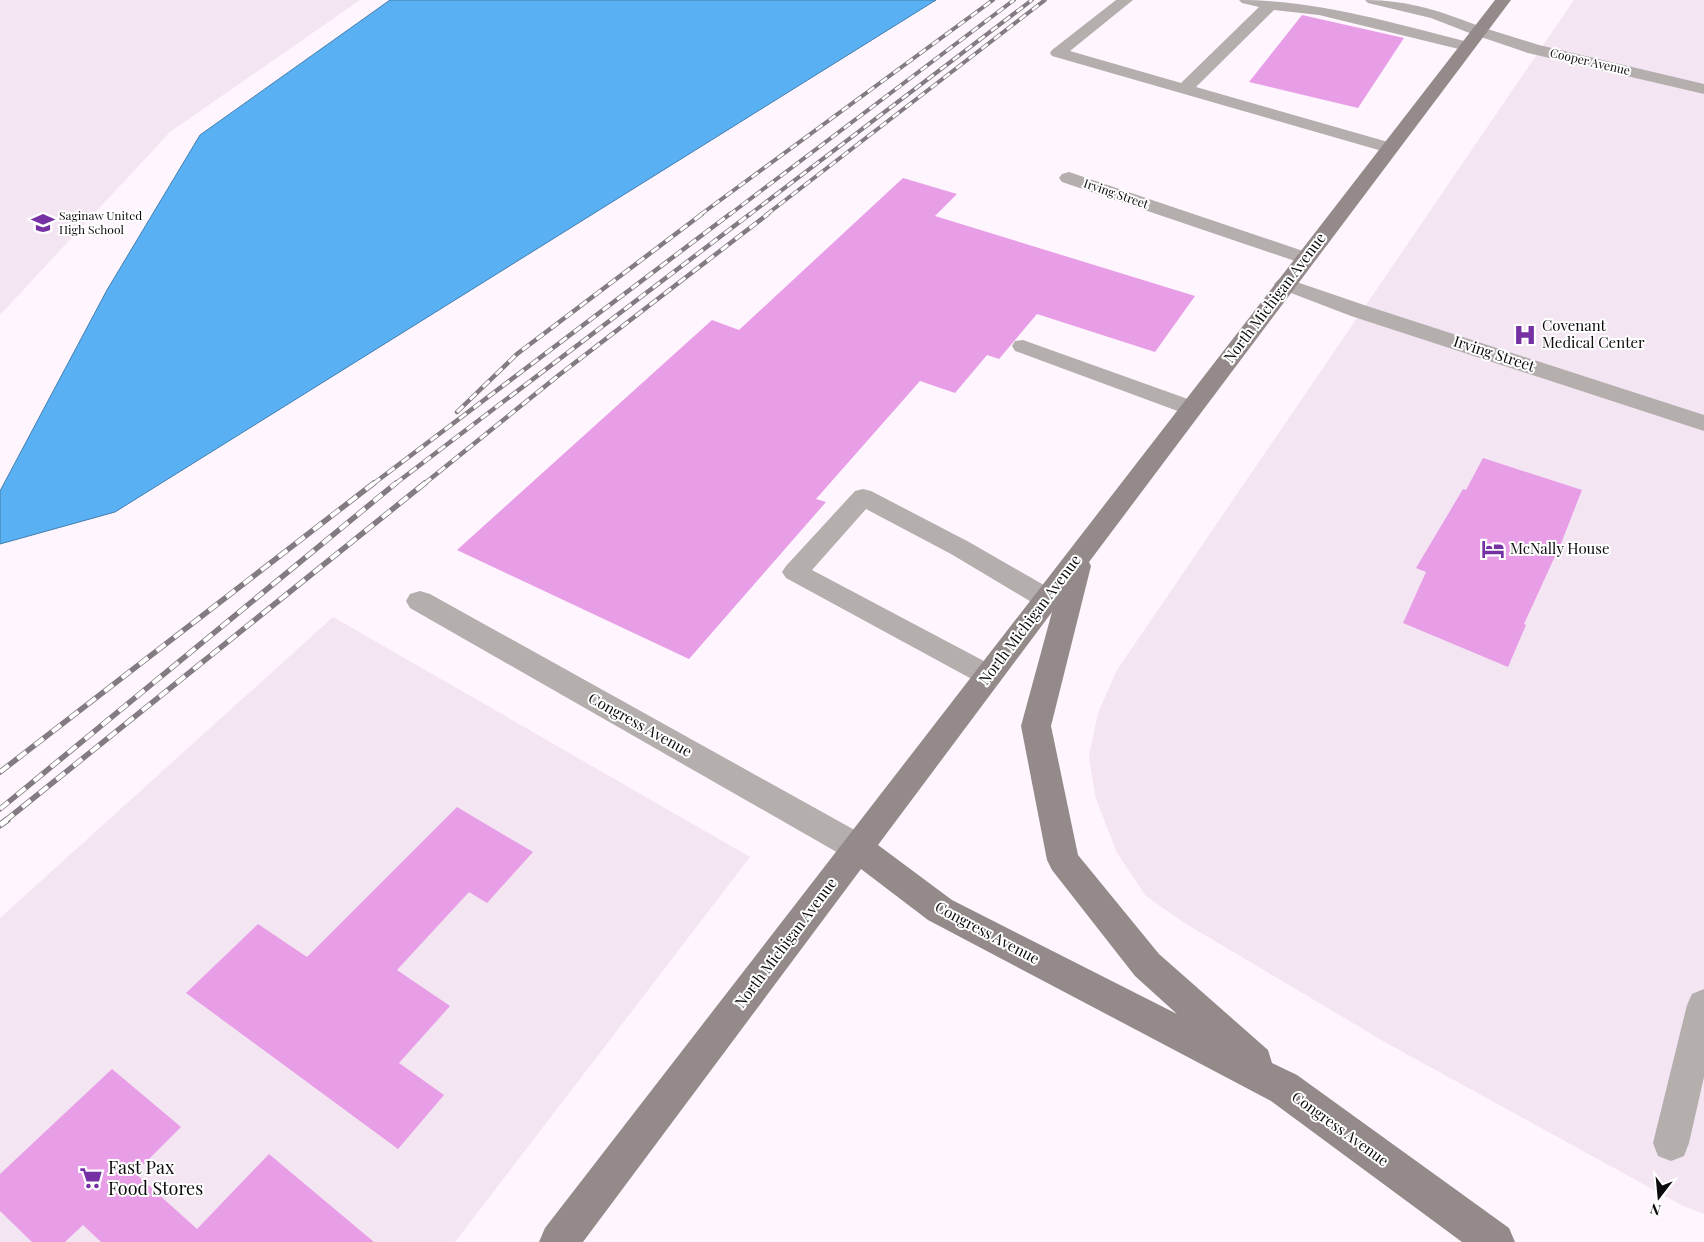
<svg xmlns="http://www.w3.org/2000/svg" width="1704" height="1242" font-family="'Playfair Display',serif">
  <rect width="100%" height="100%" fill="#fff5fe"/>
  <!-- built -->
  <g fill="#f3e5f2">
    <path d="M0 0H360L170 132 0 315Z"/>
    <path d="M1574 0H1704V1214L1683 1206 1383 1041 1183 922 1146 896 1117 853 1095 796 1089 756 1098 713 1117 670Z"/>
    <path d="M333 617 750 857 455 1242H0V918Z"/>
  </g>
  <!-- water -->
  <path fill="#59b0f3" stroke="#427eae" d="M390 0H936L115 512 0 544V491L107 290 200 135Z"/>
  <!-- building -->
  <g fill="#e89ee7">
    <path d="M1302 15 1404 38 1358 108 1249 82Z"/>
    <path d="M903 178 957 194 935 216 1195 296 1155 352 1037 314 999 359 987 355 955 393 920 381 816 499 826 502 689 659 457 550 712 320 739 330Z"/>
    <path d="M1483 458 1582 490 1562 541 1524 624 1526 625 1508 667 1403 623 1426 572 1416 568 1463 489 1466 490Z"/>
    <path d="M457 807 533 852 487 903 469 892 397 970 450 1006 399 1063 444 1095 398 1149 186 993 258 924 307 957Z"/>
    <path d="M112 1069 181 1127 135 1173 197 1229 269 1154 374 1242H101L83 1225 65 1242H32L0 1211V1174Z"/>
  </g>
  <g fill="none" stroke-linecap="round" stroke-linejoin="round">
    <!-- service -->
    <g fill="#b4aead" fill-rule="evenodd">
      <path d="M1116 0H1133L1070 51 1181 83 1259 7 1242 3 1239 0C1319 0 1396 24 1473 43L1475 46 1473 49 1467 51 1319 15 1274 10 1196 87 1395 144 1398 148 1395 152 1389 153 1052 56 1050 53 1052 50Z"/>
      <path d="M1365 0C1410 0 1443 12 1484 28L1486 31 1484 34H1472L1431 18 1368 3Z"/>
      <path d="M1023 340 1199 403 1202 408 1199 413 1191 415 1183 413 1015 351 1012 346 1015 341Z"/>
      <path d="M863 489 871 491 969 542 1056 592 1060 599 1056 606 1047 608 1038 606 951 554 866 509 812 570 999 669 1003 676 999 683 989 686 979 683 786 578 782 572 786 566 855 491Z"/>
      <path d="M1704 989V1077L1689 1143 1684 1156 1671 1161 1658 1156 1653 1143 1687 1005 1692 994Z"/>
    </g>
    <!-- minor -->
    <g fill="#b4aead" fill-rule="evenodd">
      <path d="M1069 172 1312 254 1315 258 1312 262 1305 264 1298 262 1062 182 1059 178 1062 174Z"/>
      <path d="M1285 278 1367 306 1704 415V431L1351 316 1278 288 1274 284 1278 280Z"/>
      <path d="M420 591 430 594 869 838 874 848 869 858 858 862 847 858 410 608 406 601 410 594Z"/>
    </g>
    <!-- tertiary -->
    <path fill="#b4aead" fill-rule="evenodd" d="M1478 26 1539 45 1704 84V94L1528 53 1472 34 1470 31 1472 28Z"/>
    <!-- secondary -->
    <path fill="#938a89" fill-rule="evenodd" d="M1495 0H1511L1089 562 1091 566 1051 726 1078 855 1159 954 1268 1050 1272 1063 1297 1075 1509 1228 1515 1242H1462L1271 1101 928 920 861 869 583 1242H539L545 1228ZM1052 612 1021 726 1047 860 1052 870 1135 976 1177 1014 952 900 878 845Z"/>
    <defs>
      <g id="rail-far3">
        <path d="M700 215 993 0"/>
        <path d="M729 215 1014 0"/>
        <path d="M749 215 1032 0"/>
        <path d="M766 215 1045 0"/>
      </g>
      <g id="rail-far2">
        <path d="M457 412 517 354 702 214"/>
        <path d="M373 484 730 214"/>
        <path d="M395 484 750 214"/>
        <path d="M424 484 559 375 768 214"/>
      </g>
      <g id="rail-far1">
        <path d="M0 772 374 483"/>
        <path d="M0 809 396 483"/>
        <path d="M5 821 425 483"/>
      </g>
      <path id="rail" d="M0 825 7 820"/>
    </defs>
    <!-- rail-far3 casing -->
    <use href="#rail-far3" stroke="#827b81" stroke-width="4"/>
    <!-- rail-far2 casing -->
    <use href="#rail-far2" stroke="#827b81" stroke-width="4.5"/>
    <!-- rail-far1 casing -->
    <use href="#rail-far1" stroke="#827b81" stroke-width="5.5"/>
    <!-- rail casing -->
    <use href="#rail" stroke="#827b81" stroke-width="7"/>
    <!-- rail-far3 -->
    <use href="#rail-far3" stroke="#fff" stroke-width="2.5" stroke-dasharray="8" stroke-linecap="butt"/>
    <!-- rail-far2 -->
    <use href="#rail-far2" stroke="#fff" stroke-width="3" stroke-dasharray="9" stroke-linecap="butt"/>
    <!-- rail-far1 -->
    <use href="#rail-far1" stroke="#fff" stroke-width="4" stroke-dasharray="11" stroke-linecap="butt"/>
    <!-- rail -->
    <use href="#rail" stroke="#fff" stroke-width="5" stroke-dasharray="14" stroke-linecap="butt"/>
  </g>
  <!-- icons -->
  <defs>
    <symbol id="school-bare" viewBox="-9 -9 18 18"><path d="M0-5L7-2L0 1L-7-2ZM-4 1L0 2.5L4 1V4Q0 6-4 4Z" fill="#7530a3" stroke="#fff" stroke-width="2.5" paint-order="stroke"/></symbol>
    <symbol id="hospital-bare" viewBox="-9 -9 18 18"><path d="M-5-5h3v3.5h4V-5h3V5h-3V1.5h-4V5h-3Z" fill="#7530a3" stroke="#fff" stroke-width="2.5" paint-order="stroke"/></symbol>
    <symbol id="hotel-bare" viewBox="-9 -9 18 18"><path d="M-6-4.5h1.5V1H6V5H4.5V3h-9V5H-6ZM-4 0a1.8 1.8 0 1 1 3.6 0ZM.5 0V-2.5h3Q6-2.5 6 0Z" fill="#7530a3" stroke="#fff" stroke-width="2.5" paint-order="stroke"/></symbol>
    <symbol id="supermarket-bare" viewBox="-9 -9 18 18"><path d="M-6-5.5h2.5l.6 2H6L4.5 2H-2.5L-4.4-4H-6ZM-1.5 3.2a1.3 1.3 0 1 0 .1 0ZM3 3.2a1.3 1.3 0 1 0 .1 0Z" fill="#7530a3" stroke="#fff" stroke-width="2.5" paint-order="stroke"/></symbol>
  </defs>
  <g fill-rule="evenodd">
    <use href="#school-bare" x="27" y="207" width="32" height="32"/>
    <use href="#hospital-bare" x="1509" y="319" width="32" height="32"/>
    <use href="#hotel-bare" x="1477" y="533" width="32" height="32"/>
    <use href="#supermarket-bare" x="75" y="1162" width="32" height="32"/>
  </g>
  <g text-anchor="middle" stroke-width="4" stroke-linejoin="round" paint-order="stroke">
    <!-- far-street labels -->
    <g font-size="12" fill="#0d0a0d" stroke="#fff">
      <text transform="translate(1590 62) rotate(13)" y="4">Cooper Avenue</text>
      <text transform="translate(1116 194) rotate(19)" y="4">Irving Street</text>
    </g>
    <!-- far-poi labels -->
    <g font-size="12" fill="#0d0a0d" stroke="#fff" text-anchor="start">
      <text x="59" y="220">Saginaw United<tspan x="59" dy="14">High School</tspan></text>
    </g>
    <!-- street labels -->
    <g font-size="15" fill="#0d0a0d" stroke="#fff">
      <text transform="translate(1275 298) rotate(-53)" y="5">North Michigan Avenue</text>
      <text transform="translate(1494 354) rotate(18)" y="5">Irving Street</text>
      <text transform="translate(1030 620) rotate(-53)" y="5">North Michigan Avenue</text>
      <text transform="translate(640 725) rotate(29)" y="5">Congress Avenue</text>
      <text transform="translate(987 933) rotate(28)" y="5">Congress Avenue</text>
      <text transform="translate(786 943) rotate(-53)" y="5">North Michigan Avenue</text>
      <text transform="translate(1340 1129) rotate(36)" y="5">Congress Avenue</text>
    </g>
    <!-- poi labels -->
    <g font-size="15" fill="#0d0a0d" stroke="#fff" text-anchor="start">
      <text x="1542" y="331">Covenant<tspan x="1542" dy="17">Medical Center</tspan></text>
      <text x="1510" y="554">McNally House</text>
    </g>
    <!-- near-poi labels -->
    <g font-size="18" fill="#0d0a0d" stroke="#fff" text-anchor="start">
      <text x="108" y="1174">Fast Pax<tspan x="108" dy="21">Food Stores</tspan></text>
    </g>
  </g>
  <!-- north arrow -->
  <g transform="translate(1659 1197) rotate(196)" stroke="#ffffff" stroke-width="4" paint-order="stroke">
  <path d="M0-4L9 19L0 12L-9 19Z" fill="#0d0a0d"/>
  <text y="-8" font-size="14" font-weight="bold" text-anchor="middle" fill="#0d0a0d">N</text>
  </g>
</svg>
